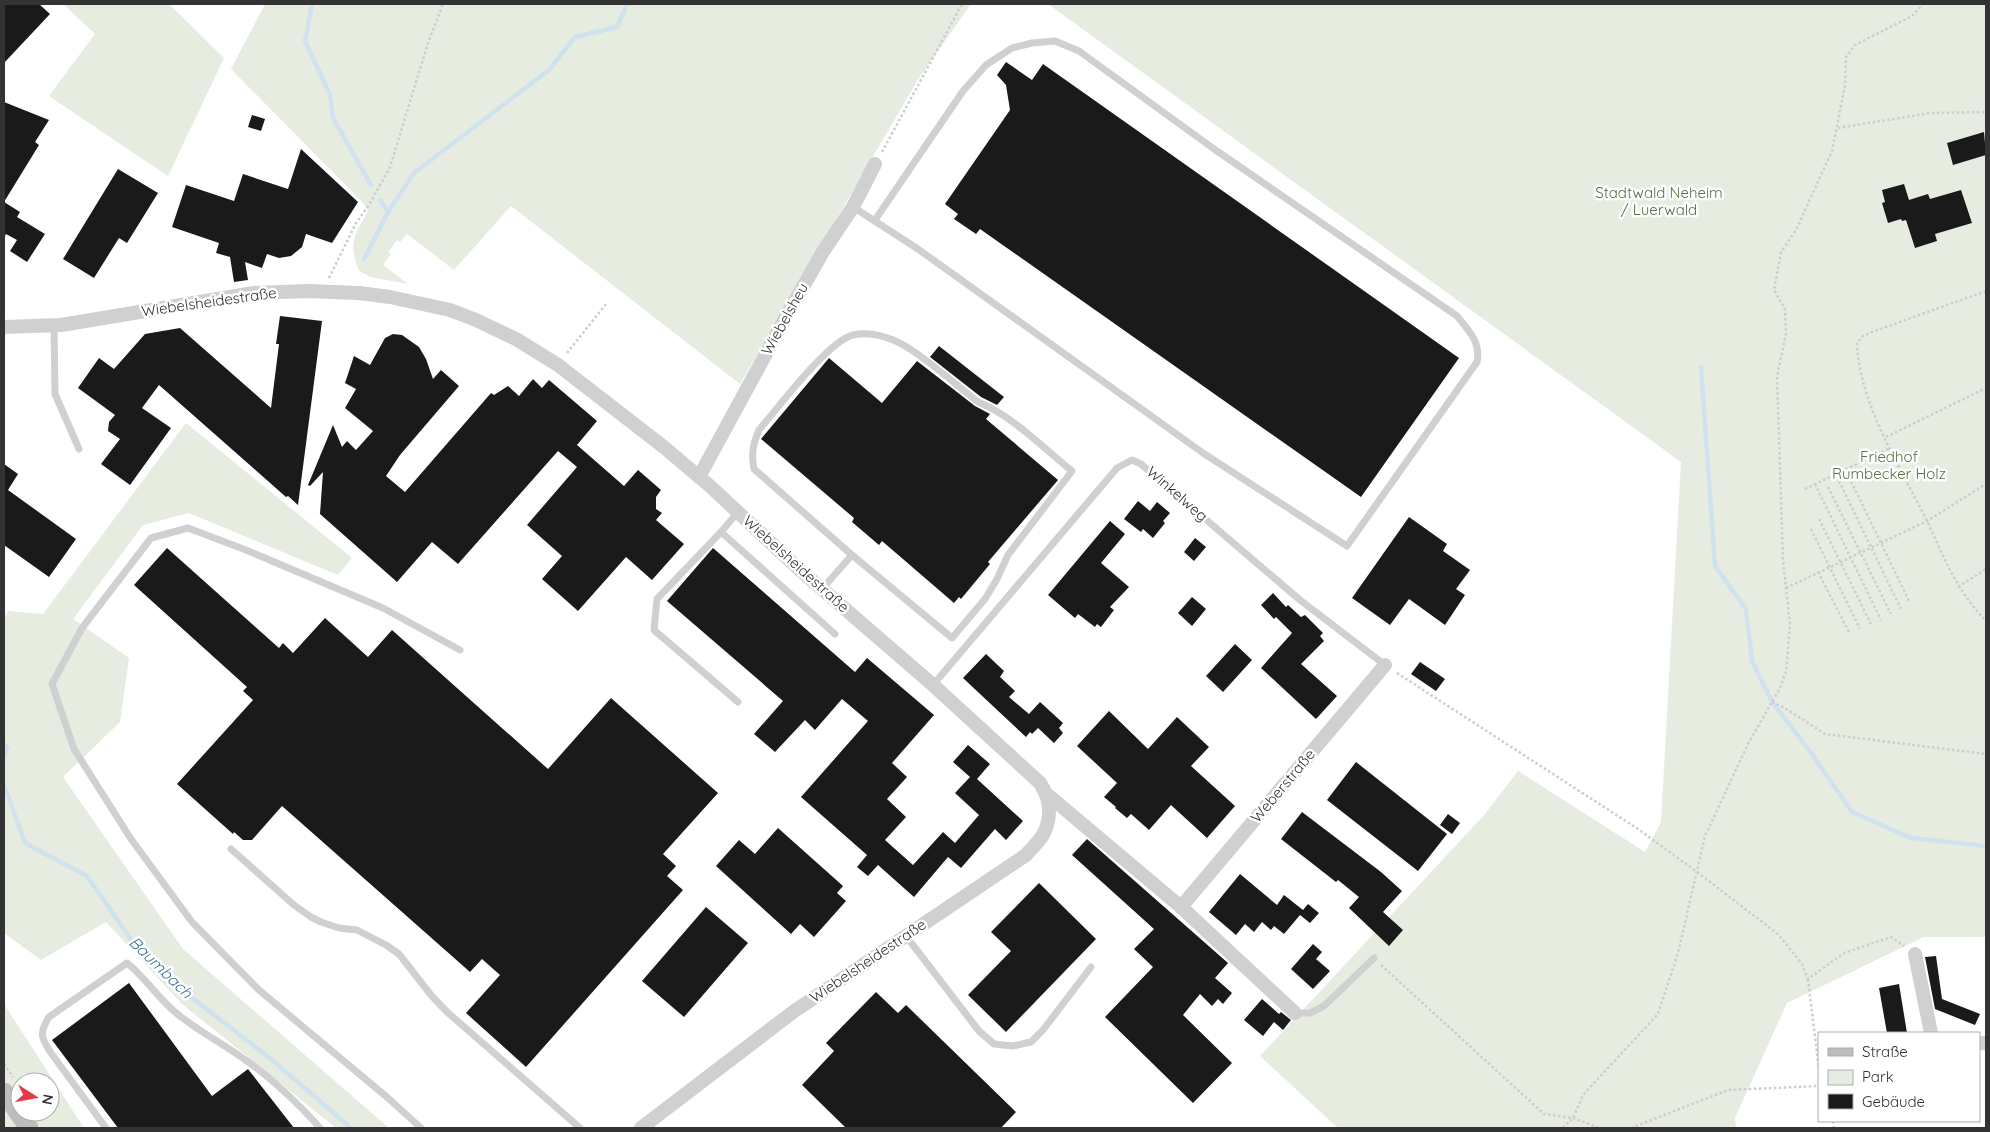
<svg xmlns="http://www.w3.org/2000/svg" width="1990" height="1132" font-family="Quicksand,sans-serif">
  <rect width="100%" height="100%" fill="#fff"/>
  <!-- green -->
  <g fill="#e6ecdf" fill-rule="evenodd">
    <path d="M63 4H169L224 58 168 176 49 96 95 34Z"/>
    <path d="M265 4H971L919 78 740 384 511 206 454 270 407 234 400 242 397 240 388 252 391 254 383 265 408 284 371 277 359 271C348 243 354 236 368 211L362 202 231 69Z"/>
    <path d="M1048 4H1986V937H1924L1787 1003 1735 1118 1736 1128H1338L1260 1056 1485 814 1518 771 1645 852 1661 822 1681 462Z"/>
    <path d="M186 423 352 558 338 575 189 513 143 525 73 619 129 658 120 722 63 777 183 949 389 1128H336L182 1004 106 922 41 960 4 933V619L8 611 43 614Z"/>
    <path d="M4 1004 84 1128H4ZM20 1082H50V1112H20Z"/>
  </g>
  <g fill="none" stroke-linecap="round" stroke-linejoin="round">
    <!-- stream -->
    <g stroke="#cfe2ee" stroke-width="4.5">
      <path d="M312 4 305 41 330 95 333 118 371 185"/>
      <path d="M380 200 388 212"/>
      <path d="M364 259 388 212 414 173 549 70 575 37 617 27 627 4"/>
      <path d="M1701 367 1715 566 1746 609 1752 661 1772 702 1809 750 1852 812 1911 838 1986 846"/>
      <path d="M4 744 7 747 4 757"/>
      <path d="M4 785 25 843 87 876 132 941 187 994 271 1059 351 1128"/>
    </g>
  </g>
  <!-- building -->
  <g fill="#1a1a1a">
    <path d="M4 4H39L50 14 4 63Z"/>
    <path d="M1006 62 1032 80 1043 64 1459 358 1361 497 980 229 976 234 954 219 958 214 945 204 1010 110 1006 85 997 75Z"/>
    <path d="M4 102 49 120 35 142 39 145 4 202Z"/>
    <path d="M252 115 265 119 261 131 248 127Z"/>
    <path d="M1984 132 1986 155 1953 165 1947 143Z"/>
    <path d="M301 149 358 202 332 243 306 234 302 247 291 256 279 258 267 254 262 268 245 262 248 280 234 282 230 257 216 253 219 243 172 227 186 185 234 201 243 174 288 189Z"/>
    <path d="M118 169 158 193 127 243 119 238 94 278 63 259Z"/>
    <path d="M1904 184 1909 200 1928 194 1930 199 1961 190 1972 223 1935 234 1937 241 1915 248 1906 220 1902 221 1901 219 1888 223 1882 203 1885 202 1882 190Z"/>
    <path d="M4 202 20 212 17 217 45 234 27 262 10 251 17 240 6 234 4 238Z"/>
    <path d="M280 316 322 321 298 505 288 496 286 497 159 385 142 408 171 428 130 485 101 464 120 439 108 431 109 422 115 415 78 388 99 358 114 369 145 334 180 328 271 408 279 344H276Z"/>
    <path d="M393 334 402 335 419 347 426 359 433 379 441 370 459 386 400 455 386 476 405 492 491 393 494 395 508 386 519 396 533 379 542 388 549 380 597 421 577 445 624 486 638 470 661 490 656 497V509L662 513 656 520 684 544 652 580 626 557 578 611 542 579 562 556 527 525 577 467 558 451 458 564 432 542 397 582 320 514 323 472 310 486 308 485 333 425 342 447 347 441 356 450 373 431 345 408 356 389 345 383 354 356 370 365 385 338Z"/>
    <path d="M939 346 1004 397 997 405 981 397 930 357Z"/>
    <path d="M829 358 882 403 917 361 975 406 990 414 986 419 1058 480 988 562 990 564 961 599 959 597 954 603 882 541 879 545 852 522 854 518 761 439Z"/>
    <path d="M4 464 18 474 8 490 76 539 49 577 4 545Z"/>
    <path d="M1138 501 1150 511 1157 502 1170 513 1163 521 1165 523 1153 538 1143 529 1141 532 1124 519Z"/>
    <path d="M1409 517 1447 544 1443 551 1470 570 1456 589 1465 595 1445 625 1409 599 1390 625 1352 598Z"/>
    <path d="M1110 521 1125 534 1101 563 1129 587 1110 607 1114 610 1101 627 1097 624 1095 627 1078 614 1075 618 1048 595Z"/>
    <path d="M1195 538 1206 547 1194 561 1184 552Z"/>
    <path d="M167 548 279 648 283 643 293 653 325 618 368 657 392 630 548 769 611 698 718 793 663 854 676 866 667 876 683 890 526 1067 466 1013 500 975 482 959 470 972 282 806 252 840H243L234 832 233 834 177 784 253 700 243 691 247 687 134 585Z"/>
    <path d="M713 548 855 672 867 658 934 715 892 763 907 777 887 799 906 817 885 840 913 865 943 832 955 843 979 815 955 793 970 777 953 762 968 745 990 764 977 779 1023 821 1006 840 995 829 961 868 948 857 914 897 878 865 868 876 857 867 867 855 801 797 868 721 842 699 815 730 805 720 775 752 754 734 783 701 667 601Z"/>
    <path d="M1273 593 1286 607 1288 605 1301 617 1305 615 1323 633 1320 636 1324 641 1301 664 1337 696 1316 719 1261 668 1292 633 1276 617 1274 619 1261 605Z"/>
    <path d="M1192 597 1206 609 1192 626 1178 613Z"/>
    <path d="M1235 644 1252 660 1223 692 1206 676Z"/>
    <path d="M986 654 1004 671 1000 677 1015 691 1009 697 1029 714 1040 702 1063 723 1059 728 1063 733 1054 743 1038 728 1032 734 1030 732 1026 737 963 678Z"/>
    <path d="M1420 662 1445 679 1436 691 1411 674Z"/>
    <path d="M1109 711 1148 749 1177 717 1209 747 1191 766 1235 806 1207 838 1171 805 1149 830 1131 814 1127 818 1115 808 1116 807 1104 797 1117 783 1077 746Z"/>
    <path d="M1356 762 1447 834 1418 871 1327 800Z"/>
    <path d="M1302 812 1381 872 1402 891 1383 912 1403 930 1389 946 1349 908 1359 897 1338 880 1336 882 1281 839Z"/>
    <path d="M1448 814 1460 823 1452 834 1440 825Z"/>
    <path d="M778 828 843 886 837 893 846 901 814 937 800 924 791 934 716 866 739 840 755 854Z"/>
    <path d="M1087 839 1228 963 1215 978 1232 993 1223 1004 1218 999 1212 1006 1200 994 1183 1015 1232 1063 1193 1103 1105 1017 1153 967 1134 949 1154 929 1072 855Z"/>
    <path d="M1240 874 1277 905 1284 895 1303 910 1308 904 1319 913 1310 923 1300 915 1284 934 1274 926 1271 930 1262 922 1254 932 1245 924 1236 935 1209 912Z"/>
    <path d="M1039 883 1096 939 1006 1032 968 995 1011 951 991 932Z"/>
    <path d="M706 907 748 943 684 1017 642 981Z"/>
    <path d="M1313 944 1322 952 1316 959 1330 971 1313 989 1291 969Z"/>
    <path d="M1936 956 1942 999 1980 1014 1975 1025 1935 1009 1925 957Z"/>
    <path d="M129 983 212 1096 248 1069 294 1128H118L52 1040Z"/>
    <path d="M1899 984 1907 1033H1887L1879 988Z"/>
    <path d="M876 992 898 1013 906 1005 1016 1112 1001 1128H846L802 1085 834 1051 826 1043Z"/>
    <path d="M1262 999 1279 1014 1281 1012 1291 1020 1283 1030 1274 1022 1263 1036 1244 1020Z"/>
  </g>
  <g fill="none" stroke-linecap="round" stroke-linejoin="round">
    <!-- path -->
    <g stroke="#cdcdcd" stroke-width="2.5" stroke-dasharray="2.5 2.5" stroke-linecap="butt">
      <path d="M1838 128 1930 113 1986 112"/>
      <path d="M882 152 962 4"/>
      <path d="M329 278 356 223 369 205 390 167 428 43 443 4"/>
      <path d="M1986 291 1872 332 1863 336 1857 343C1859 401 1897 462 1923 513 1944 555 1952 585 1986 621"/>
      <path d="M567 353 606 304"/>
      <path d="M1886 437 1986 388"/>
      <path d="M1849 477 1910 603"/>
      <path d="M1839 481 1901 609"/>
      <path d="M1815 484 1881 620"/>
      <path d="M1828 487 1891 614"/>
      <path d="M1805 489 1890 448"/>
      <path d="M1819 519 1871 624"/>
      <path d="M1811 529 1860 629"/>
      <path d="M1818 572 1850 634"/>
      <path d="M1958 587 1986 569"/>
      <path d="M1786 588 1927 521 1986 484"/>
      <path d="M1397 673 1638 829 1697 872 1778 934 1802 964 1808 979 1844 953 1891 937 1904 946"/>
      <path d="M1772 702 1785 708 1825 734 1986 754"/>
      <path d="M1381 965 1544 1114 1573 1118 1600 1128"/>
      <path d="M1808 979 1819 1070"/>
      <path d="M4 1064 13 1077"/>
      <path d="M1833 1121 1834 1128"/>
      <path d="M1563 1128 1573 1118 1583 1095 1658 1014 1678 953 1705 836 1748 744 1780 688 1786 672 1790 625 1783 560 1777 377 1786 334 1785 309 1774 290 1781 252 1796 230 1832 151 1845 86 1846 57 1855 45 1912 16 1923 4"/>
      <path d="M1631 1128 1728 1090 1819 1086"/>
    </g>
    <!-- service -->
    <g stroke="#d0d0d0" stroke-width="7">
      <path d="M853 207 918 249 1203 453 1347 546 1477 362C1481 342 1469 331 1457 316L1214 149 1079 51 1055 41 1032 43 1012 48 986 65 963 91 875 220"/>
      <path d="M54 325 55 394 79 449"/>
      <path d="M738 512 721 532 835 634"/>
      <path d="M721 532 657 599 654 630 738 702"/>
      <path d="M822 589 852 555 952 638 985 599 997 579 1008 555 1072 471C1043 448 1013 416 978 402 955 384 929 360 905 346 890 337 870 331 853 335 828 341 778 408 759 430 753 444 751 454 754 469L852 555"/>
      <path d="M933 685 1117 468 1132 460 1141 464 1300 600 1385 665"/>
      <path d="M231 849 294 905 311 917 321 922 339 928 357 930 386 945 399 954 431 995 446 1011 580 1128"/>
      <path d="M906 936 979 1031 994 1044 1013 1046 1031 1042 1043 1030 1091 967"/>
      <path d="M1295 1013H1310L1324 1006 1374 958"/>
      <path d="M106 1128 51 1053C41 1038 39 1033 49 1017L127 963C145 977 157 997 175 1012 196 1030 222 1043 244 1059 269 1076 300 1105 320 1128"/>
      <path d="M421 1128 388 1098 259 990 192 922 131 839 74 749 52 684 82 628 151 538 188 528 246 550 383 608 460 650"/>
    </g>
    <!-- minor -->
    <g stroke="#d0d0d0" stroke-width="14">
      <path d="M4 327 61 325 254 293 308 291 359 293 390 297 450 310 476 320 516 339 558 365 665 448 711 487 800 570 933 685 1040 783C1050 798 1052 816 1044 833 1040 841 1031 849 1026 855L793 1012 641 1128"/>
      <path d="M699 477 787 315 824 250 853 207 875 164"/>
      <path d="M1048 795 1181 907 1295 1013"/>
      <path d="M1181 907 1385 665"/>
      <path d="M1915 954 1931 1033"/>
      <path d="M1979 1043H1986"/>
    </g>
    <!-- secondary -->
    <path stroke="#bdbdbd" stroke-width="19" d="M4 1092 29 1128"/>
  </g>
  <g text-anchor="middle" stroke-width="5" stroke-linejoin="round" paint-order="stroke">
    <!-- park labels -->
    <g font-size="15" fill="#56703f" stroke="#fff">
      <text x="1659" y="198">Stadtwald Neheim<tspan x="1659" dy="17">/ Luerwald</tspan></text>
      <text x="1889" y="462">Friedhof<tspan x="1889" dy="17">Rumbecker Holz</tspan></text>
    </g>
    <!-- street labels -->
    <g font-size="15" fill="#333" stroke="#fff">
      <text transform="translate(209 302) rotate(-8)" y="5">Wiebelsheidestraße</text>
      <text transform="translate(785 319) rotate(-61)" y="5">Wiebelsheu</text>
      <text transform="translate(1177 494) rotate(41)" y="5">Winkelweg</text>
      <text transform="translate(796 564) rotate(42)" y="5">Wiebelsheidestraße</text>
      <text transform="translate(1283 786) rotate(-50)" y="5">Weberstraße</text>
      <text transform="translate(868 961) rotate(-34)" y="5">Wiebelsheidestraße</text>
    </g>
    <!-- water labels -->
    <g font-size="16" font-style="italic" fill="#3f7597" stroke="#fff">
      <text transform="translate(161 967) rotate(44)" y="6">Baumbach</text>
    </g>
  </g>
  <!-- border -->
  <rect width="1990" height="1132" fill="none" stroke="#333333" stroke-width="10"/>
  <!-- legend -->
  <rect x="1818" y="1032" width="162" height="90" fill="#ffffff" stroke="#adadad"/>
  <rect x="1828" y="1048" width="25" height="8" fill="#bdbdbd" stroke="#adadad"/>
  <text x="1862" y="1057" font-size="15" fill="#333333">Straße</text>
  <rect x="1828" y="1070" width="25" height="15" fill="#e6ecdf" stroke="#adadad"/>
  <text x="1862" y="1082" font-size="15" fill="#333333">Park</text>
  <rect x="1828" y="1094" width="25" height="15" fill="#1a1a1a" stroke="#adadad"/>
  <text x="1862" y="1107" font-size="15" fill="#333333">Gebäude</text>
  <!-- north arrow -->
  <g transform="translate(35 1097) rotate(101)"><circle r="24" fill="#ffffff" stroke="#adadad"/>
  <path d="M0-4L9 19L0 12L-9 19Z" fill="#e63946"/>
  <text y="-8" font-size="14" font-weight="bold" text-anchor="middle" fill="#333333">N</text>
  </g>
</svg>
